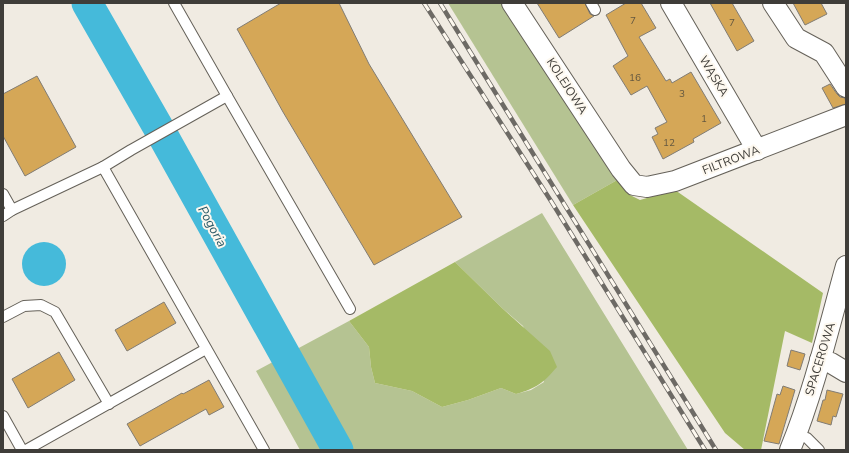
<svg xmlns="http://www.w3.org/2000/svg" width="849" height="453" font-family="'Nunito Sans',sans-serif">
  <rect width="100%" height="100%" fill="#f0ebe2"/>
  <!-- green -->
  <g fill="#b5c392">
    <path d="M448 3H504L619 179 573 205Z"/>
    <path d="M542 213 688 450H300L256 371 349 321 369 347 371 367 375 383 412 391 442 407 468 400 501 388 516 394 531 390 544 382 523 326 502 308 455 262Z"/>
  </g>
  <!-- forest -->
  <g fill="#a5ba66">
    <path d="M619 179 630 195 640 200 675 190 823 293 812 343 785 331 761 450H745L725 433 573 205Z"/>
    <path d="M455 262 502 308 550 351 557 367C543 383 537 388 516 394L501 388 468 400 442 407 412 391 375 383 371 367 369 347 349 321Z"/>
  </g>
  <!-- water -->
  <circle fill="#45bada" cx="44" cy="264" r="22"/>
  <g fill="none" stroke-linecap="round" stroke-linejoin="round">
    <!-- river -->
    <path stroke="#45bada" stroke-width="31" d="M87 3 162 134 338 450"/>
  </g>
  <!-- building -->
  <g fill="#d5a757" stroke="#817c74">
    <path d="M281 3H339L369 64 462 217 374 265 283 112 237 29Z"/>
    <path d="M537 3H585L590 14 594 16 559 38Z"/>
    <path d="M626 3H641L656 28 639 37 666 81 670 79 672 83 691 72 721 123 693 139 694 142 663 159 652 137 658 134 655 128 667 122 647 86 631 95 613 66 628 56 606 15Z"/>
    <path d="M710 3H732L754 41 737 51Z"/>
    <path d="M793 3H821L827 14 805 25Z"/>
    <path d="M37 76 76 147 25 176 3 136V94Z"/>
    <path d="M830 84 837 94 840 97 845 98 846 104 833 108 822 88Z"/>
    <path d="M164 302 176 323 127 351 115 330Z"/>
    <path d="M791 350 805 354 800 370 787 366Z"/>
    <path d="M59 352 75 380 28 408 12 379Z"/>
    <path d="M209 380 224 407 209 415 206 409 140 446 127 424 182 393 183 394Z"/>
    <path d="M783 386 795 390 779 444 764 441 777 394 780 395Z"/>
    <path d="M827 390 843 394 836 417 833 416 831 425 817 421 823 400H825Z"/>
  </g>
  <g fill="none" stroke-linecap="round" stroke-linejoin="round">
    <defs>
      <g id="service">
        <path d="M174 3 227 96"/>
        <path d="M591 3 595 10"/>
        <path d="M103 167 131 150 227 96 350 309"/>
        <path d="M3 194 12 210"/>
        <path d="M3 216 12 210 103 167 264 450"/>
        <path d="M3 317 24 306 41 305 55 312 109 404"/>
        <path d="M3 416 22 450"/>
        <path d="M796 435 807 438 819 450"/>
        <path d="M26 450 206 349"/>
      </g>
      <g id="minor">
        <path d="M512 3 621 169 634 185 647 187 675 181 846 115"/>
        <path d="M671 3 757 150"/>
        <path d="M773 3 796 38 824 53 846 87"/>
        <path d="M820 360 831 363 846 372"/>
        <path d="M790 450C814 391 829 327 846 266"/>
      </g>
    </defs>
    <!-- service casing -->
    <use href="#service" stroke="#656159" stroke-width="12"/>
    <!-- minor casing -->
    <use href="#minor" stroke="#656159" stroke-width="22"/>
    <!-- service -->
    <use href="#service" stroke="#fff" stroke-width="10"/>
    <!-- minor -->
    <use href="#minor" stroke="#fff" stroke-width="20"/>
    <defs>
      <g id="rail">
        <path d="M424 3 551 201 705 450"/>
        <path d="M440 3 716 450"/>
      </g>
    </defs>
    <!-- rail casing -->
    <use href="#rail" stroke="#6d6a65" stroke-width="4.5"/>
    <!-- rail -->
    <use href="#rail" stroke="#fdf8ef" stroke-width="3" stroke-dasharray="9" stroke-linecap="butt"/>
  </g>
  <g text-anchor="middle" stroke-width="4" stroke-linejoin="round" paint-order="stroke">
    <!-- number labels -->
    <g font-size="10" fill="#645840">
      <text x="633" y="24">7</text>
      <text x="732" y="26">7</text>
      <text x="635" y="81">16</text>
      <text x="682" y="97">3</text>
      <text x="704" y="122">1</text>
      <text x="669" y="146">12</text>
    </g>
    <!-- street labels -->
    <g font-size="12" fill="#3f3d39" stroke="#fdf8ef">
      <text transform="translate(714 76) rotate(59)" y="4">WĄSKA</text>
      <text transform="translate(567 86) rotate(57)" y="4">KOLEJOWA</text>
      <text transform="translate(731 160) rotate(-21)" y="4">FILTROWA</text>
      <text transform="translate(820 359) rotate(-73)" y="4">SPACEROWA</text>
    </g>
    <!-- water labels -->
    <g font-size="13" font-style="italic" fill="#285866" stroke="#fdf8ef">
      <text transform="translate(213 226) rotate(61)" y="5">Pogoria</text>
    </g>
  </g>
  <!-- border -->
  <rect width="849" height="453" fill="none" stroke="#3f3d39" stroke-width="8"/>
</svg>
